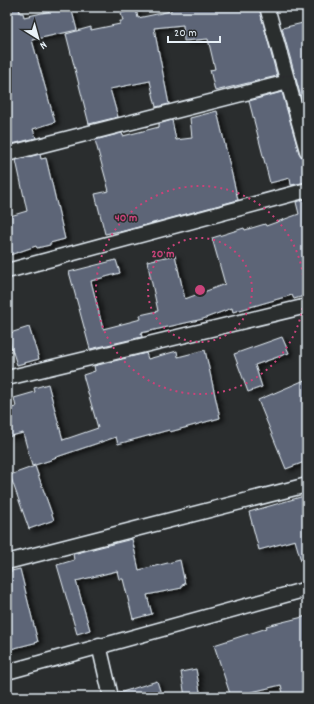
<svg xmlns="http://www.w3.org/2000/svg" width="314" height="704" font-family="Dekko,sans-serif">
  <defs>
    <filter id="shadow"><feDropShadow dx="4.5" dy="2.5" stdDeviation="2" flood-color="#0009"/></filter>
  </defs>
  <rect width="100%" height="100%" fill="#2a2d2e"/>
  <filter id="ink" filterUnits="userSpaceOnUse"><feTurbulence type="fractalNoise" baseFrequency=".025" numOctaves="2"/><feDisplacementMap in="SourceGraphic" scale="8" xChannelSelector="R" yChannelSelector="G"/><feConvolveMatrix kernelMatrix="1 2 1 2 8 2 1 2 1" color-interpolation-filters="sRGB"/></filter>
  <g filter="url(#ink)">
    <!-- building -->
    <g fill="#5d6577" stroke="#e8f1f8" filter="url(#shadow)">
      <path d="M7 7H19L20 13H23L24 17 55 10 54 7H71L77 30 32 40 55 122 33 129 36 138 12 144 7 124Z"/>
      <path d="M187 7H259L277 76 215 91 210 70 215 69 208 39 184 41 183 25 154 28 169 104 156 107 150 81 110 89 118 117 89 124 66 34 91 27V30L120 24V21H123L121 13 136 9 138 18 171 11V8Z"/>
      <path d="M307 22V119L282 28Z"/>
      <path d="M282 92 299 153 303 158 307 174V182L291 185 290 178 270 183 249 101Z"/>
      <path d="M217 111 238 200 120 232V231L105 234 95 194 109 191 95 140 122 133 123 136 159 127V124L172 120 176 140 192 138 190 118Z"/>
      <path d="M40 154 41 159 46 158 65 239 50 243V245L37 248 36 246 7 256V217L27 211 16 160Z"/>
      <path d="M307 199V295L294 299 292 295 233 312 232 308 203 319 141 333 142 337 90 349 69 272 116 260 120 273 91 281 103 329 141 319 140 315 158 311 147 261 175 255 185 299 225 284 212 238 244 228 245 230 265 224 266 226 299 214 296 202Z"/>
      <path d="M29 327 39 359 17 365 7 334Z"/>
      <path d="M282 337 289 353 255 365 262 387 248 392 234 354Z"/>
      <path d="M205 350 220 418 170 432 169 430 118 444 116 437 51 459V460L32 466 23 433 7 437V409L16 407 14 398 35 392 34 388 48 384 63 440 98 428 83 375 95 371 94 366 146 353 148 359 177 351 178 357Z"/>
      <path d="M307 379V461L286 469 258 400Z"/>
      <path d="M35 466 54 520 29 529 10 475Z"/>
      <path d="M304 496 307 505V567L303 568 295 540 259 550 249 512Z"/>
      <path d="M132 539 139 570 180 560 185 584 182 585V588L147 595 152 614 133 619 123 579H119L117 571 76 581 90 630 77 634 57 565 74 560 73 554Z"/>
      <path d="M20 569 38 642 7 650V572Z"/>
      <path d="M307 616V697H284L281 685 231 697 214 645 267 628 266 626Z"/>
      <path d="M196 669 201 697H185L181 672Z"/>
      <path d="M157 681 162 697H119V693Z"/>
    </g>
    <g fill="none" stroke-linecap="round" stroke-linejoin="round">
      <defs>
        <g id="minor">
          <path d="M267 7 307 151"/>
          <path d="M7 154 288 82"/>
          <path d="M7 271 307 190"/>
          <path d="M7 378 307 306"/>
          <path d="M7 562 307 485"/>
          <path d="M99 645 111 697"/>
          <path d="M7 672 307 589"/>
        </g>
      </defs>
      <!-- minor casing -->
      <use href="#minor" stroke="#e8f1f8" stroke-width="17"/>
      <!-- minor -->
      <use href="#minor" stroke="#2a2d2e" stroke-width="14"/>
    </g>
  </g>
  <!-- distance rings -->
  <g fill="none" stroke="#ca437a" stroke-width="2" stroke-dasharray="2 4">
    <circle cx="200" cy="290" r="52"/>
    <circle cx="200" cy="290" r="104"/>
  </g>
  <circle cx="200" cy="290" r="6" fill="#ca437a" stroke="#2a2d2e" stroke-width="2"/>
  <g font-size="12" text-anchor="middle" font-weight="bold" fill="#ca437a" stroke="#2a2d2e" stroke-width="3" stroke-linejoin="round" paint-order="stroke">
    <text x="126" y="221">40 m</text>
    <text x="163" y="257">20 m</text>
  </g>
  <!-- margin -->
  <rect width="314" height="704" fill="none" stroke="#2a2d2e" stroke-width="24"/>
  <rect x="12" y="12" width="290" height="680" fill="none" stroke="#e8f1f8" stroke-width="1.5" filter="url(#ink)"/>
  <!-- north arrow -->
  <g transform="translate(38 38) rotate(143)" stroke="#2a2d2e" stroke-width="3" paint-order="stroke">
  <path d="M0-3L7 15L0 10L-7 15Z" fill="#e8f1f8"/>
  <text y="-6" font-size="11" font-weight="bold" text-anchor="middle" fill="#e8f1f8">N</text>
  </g>
  <!-- scale -->
  <path d="M168 36v6h52v-6" fill="none" stroke="#e8f1f8" stroke-width="2"/>
  <text x="174" y="36" font-size="12" fill="#e8f1f8" stroke="#2a2d2e" stroke-width="3" paint-order="stroke">20 m</text>
</svg>
